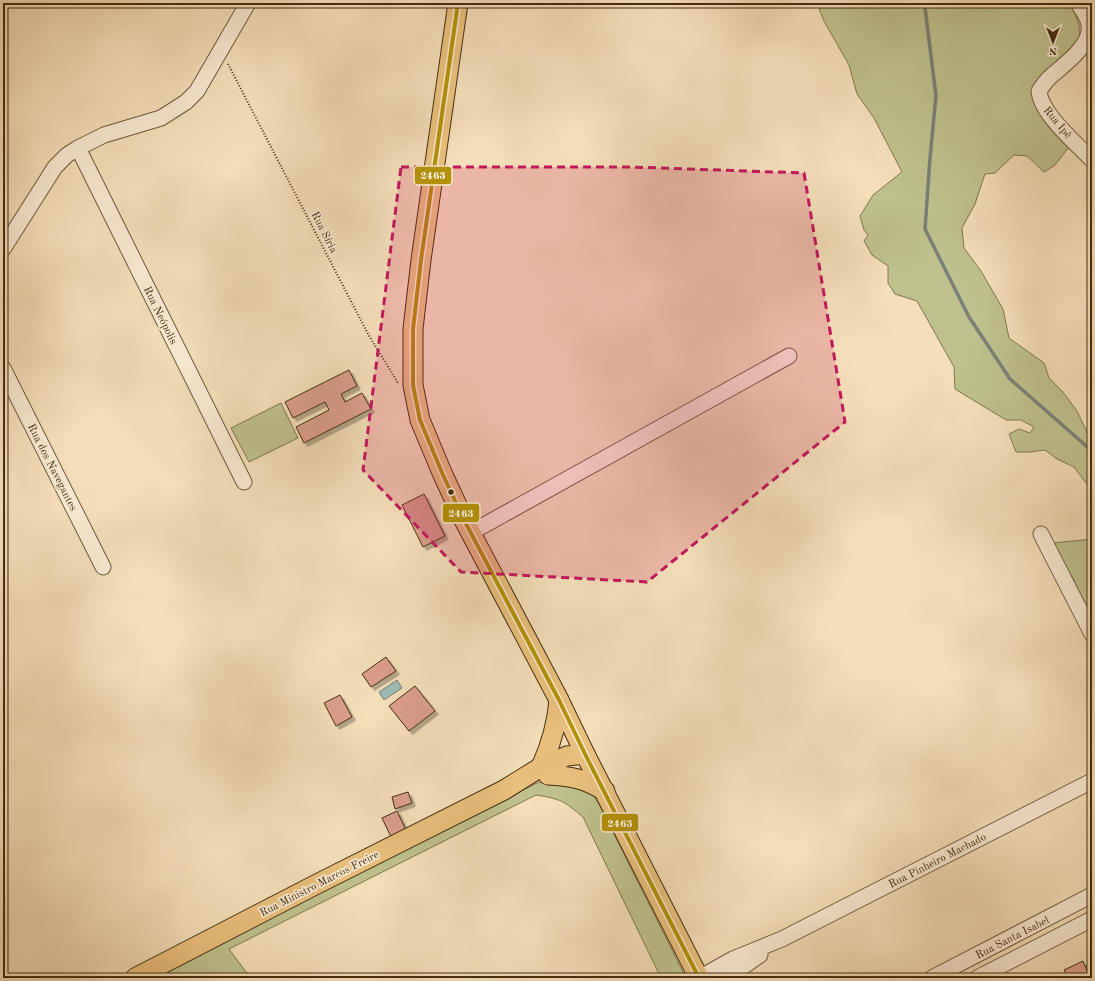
<svg xmlns="http://www.w3.org/2000/svg" width="1095" height="981" font-family="'Old Standard TT',serif">
  <defs>
    <filter id="shadow"><feDropShadow dx="3.5" dy="3.5" stdDeviation="0" flood-color="#0004"/></filter>
  </defs>
  <rect width="100%" height="100%" fill="#f4dfba"/>
  <filter id="stains"><feTurbulence type="fractalNoise" baseFrequency=".005" numOctaves="4"/><feColorMatrix values="0 0 0 0 .2 0 0 0 0 .09 0 0 0 0 .02 0 0 0 .5 -.17"/></filter>
  <radialGradient id="worn" r=".72"><stop offset=".6" stop-color="#630" stop-opacity="0"/><stop offset="1" stop-color="#630" stop-opacity=".3"/></radialGradient>
  <!-- green -->
  <g fill="#bec18d" stroke="#81774e">
    <path d="M826 3H1071L1079 24 1080 42 1035 99 1047 124 1069 147 1055 165 1044 172 1027 156 1014 155 995 173 985 174 975 204 962 228 964 248 981 271 1003 309 1009 338 1044 363 1049 378 1063 392 1077 411 1088 434 1092 435V491L1074 467 1057 459 1045 450 1030 452H1016L1009 434 1019 429 1030 433 1034 427 1021 420H1006L955 389 954 367 917 301 895 294 888 283V266L872 255 864 241 868 235 864 230 860 216 873 195 902 172 874 118 857 94 849 65 824 21 819 9Z"/>
    <path d="M281 403 298 438 249 462 231 428Z"/>
    <path d="M1092 539V624L1077 597 1074 580 1060 559 1053 543Z"/>
    <path d="M549 780 560 781 592 794 599 804 686 978H661L583 817C564 801 561 799 536 795L229 949 246 972 257 978H152L445 829 537 783Z"/>
  </g>
  <!-- water -->
  <path fill="#9ebbb8" stroke="#7a8275" d="M397 680 402 688 384 700 379 692Z"/>
  <g fill="none" stroke-linecap="round" stroke-linejoin="round">
    <!-- stream -->
    <path stroke="#7a8275" stroke-width="3.5" d="M925 8 936 96 930 158 925 229 969 317 1010 379 1092 451"/>
  </g>
  <!-- building -->
  <g fill="#db9f8d" stroke="#442d10" filter="url(#shadow)">
    <path d="M349 370 357 386 341 394 345 402 362 393 371 409 304 443 296 427 329 410 325 402 293 418 285 402Z"/>
    <path d="M424 494 445 536 423 547 402 505Z"/>
    <path d="M386 657 396 671 371 687 362 674Z"/>
    <path d="M415 686 435 711 409 731 389 706Z"/>
    <path d="M340 695 352 717 336 726 324 703Z"/>
    <path d="M408 792 412 803 395 809 392 797Z"/>
    <path d="M397 811 406 830 391 837 382 818Z"/>
    <path d="M1083 961 1090 978H1068L1064 970Z"/>
  </g>
  <g fill="none" stroke-linecap="round" stroke-linejoin="round">
    <defs>
      <g id="minor">
        <path d="M1078 3C1082 10 1088 17 1089 25 1092 46 1063 65 1049 78 1045 82 1042 87 1039 91 1041 114 1076 143 1092 160"/>
        <path d="M78 148 244 482"/>
        <path d="M3 249 55 167 67 155 78 148 104 135 161 118 186 102 197 91 248 3"/>
        <path d="M3 368 103 567"/>
        <path d="M470 533 789 356"/>
        <path d="M1041 534 1092 634"/>
        <path d="M699 978 733 959 782 939 1092 781"/>
        <path d="M727 978 760 955"/>
        <path d="M932 978 1092 895"/>
        <path d="M977 978 1092 919"/>
      </g>
      <g id="major">
        <path d="M458 3 421 260 413 329V385L420 420 443 475 464 520 559 700 585 754 699 978"/>
        <path d="M541 767C551 745 557 724 559 700"/>
        <path d="M548 775C571 776 585 779 605 791"/>
        <path d="M135 978 315 885 504 790 541 767 567 756 585 754"/>
      </g>
    </defs>
    <!-- minor casing -->
    <use href="#minor" stroke="#705a3a" stroke-width="17"/>
    <!-- major casing -->
    <use href="#major" stroke="#442d10" stroke-width="21"/>
    <!-- path -->
    <path stroke="#442d10" stroke-width="2" stroke-dasharray="1 2" stroke-linecap="butt" d="M228 64 368 334 398 383"/>
    <!-- minor -->
    <use href="#minor" stroke="#f8ead2" stroke-width="15"/>
    <!-- major -->
    <use href="#major" stroke="#eac07d" stroke-width="19"/>
    <defs>
      <path id="bus-1" d="M458 3 421 260 413 329V385L420 420 443 475 464 520 559 700 585 754 699 978"/>
    </defs>
    <!-- bus-1 casing -->
    <use href="#bus-1" stroke="#f8ead2" stroke-width="7"/>
    <!-- bus-1 -->
    <use href="#bus-1" stroke="#b49106" stroke-width="4"/>
  </g>
  <!-- marked area -->
  <path fill="#c2185b" fill-opacity="0.2" stroke="#c2185b" stroke-width="3" stroke-dasharray="8 5" stroke-linejoin="round" d="M401 167H631L804 173 845 422 647 582 461 572 363 470Z"/>
  <!-- markers -->
  <circle fill="#442d10" stroke="#f8ead2" stroke-width="1.5" cx="451" cy="492" r="3.5"/>
  <g text-anchor="middle" stroke-width="3.5" stroke-linejoin="round" paint-order="stroke">
    <!-- street labels -->
    <g font-size="11" fill="#442d10" stroke="#f8ead2">
      <text transform="translate(1058 122) rotate(50)" y="4">Rua Ipê</text>
      <text transform="translate(325 232) rotate(63)" y="4">Rua Síria</text>
      <text transform="translate(161 315) rotate(64)" y="4">Rua Neópolis</text>
      <text transform="translate(53 467) rotate(63)" y="4">Rua dos Navegantes</text>
      <text transform="translate(937 860) rotate(-27)" y="4">Rua Pinheiro Machado</text>
      <text transform="translate(319 883) rotate(-27)" y="4">Rua Ministro Marcos Freire</text>
      <text transform="translate(1012 937) rotate(-27)" y="4">Rua Santa Isabel</text>
    </g>
  </g>
  <g stroke="#f8ead2" stroke-width="1.5">
    <rect x="414" y="166" width="38" height="19" rx="4" fill="#b49106"/>
    <rect x="442" y="503" width="38" height="20" rx="4" fill="#b49106"/>
    <rect x="601" y="813" width="38" height="19" rx="4" fill="#b49106"/>
  </g>
  <g font-size="11" text-anchor="middle" font-weight="bold" fill="#fff">
    <text x="433" y="179">2463</text>
    <text x="461" y="517">2463</text>
    <text x="620" y="827">2463</text>
  </g>
  <!-- margin -->
  <rect width="1095" height="981" fill="none" stroke="#f4dfba" stroke-width="16"/>
  <rect x="4" y="4" width="1087" height="973" fill="none" stroke="#442d10" stroke-width="2"/>
  <rect x="8" y="8" width="1079" height="965" fill="none" stroke="#442d10"/>
  <!-- north arrow -->
  <g transform="translate(1053 42) rotate(180)" stroke="#f8ead2" stroke-width="3" paint-order="stroke">
  <path d="M0-3L7 15L0 10L-7 15Z" fill="#442d10"/>
  <text y="-6" font-size="11" font-weight="bold" text-anchor="middle" fill="#442d10">N</text>
  </g>
  <rect width="100%" height="100%" filter="url(#stains)"/>
  <rect width="100%" height="100%" fill="url(#worn)"/>
</svg>
